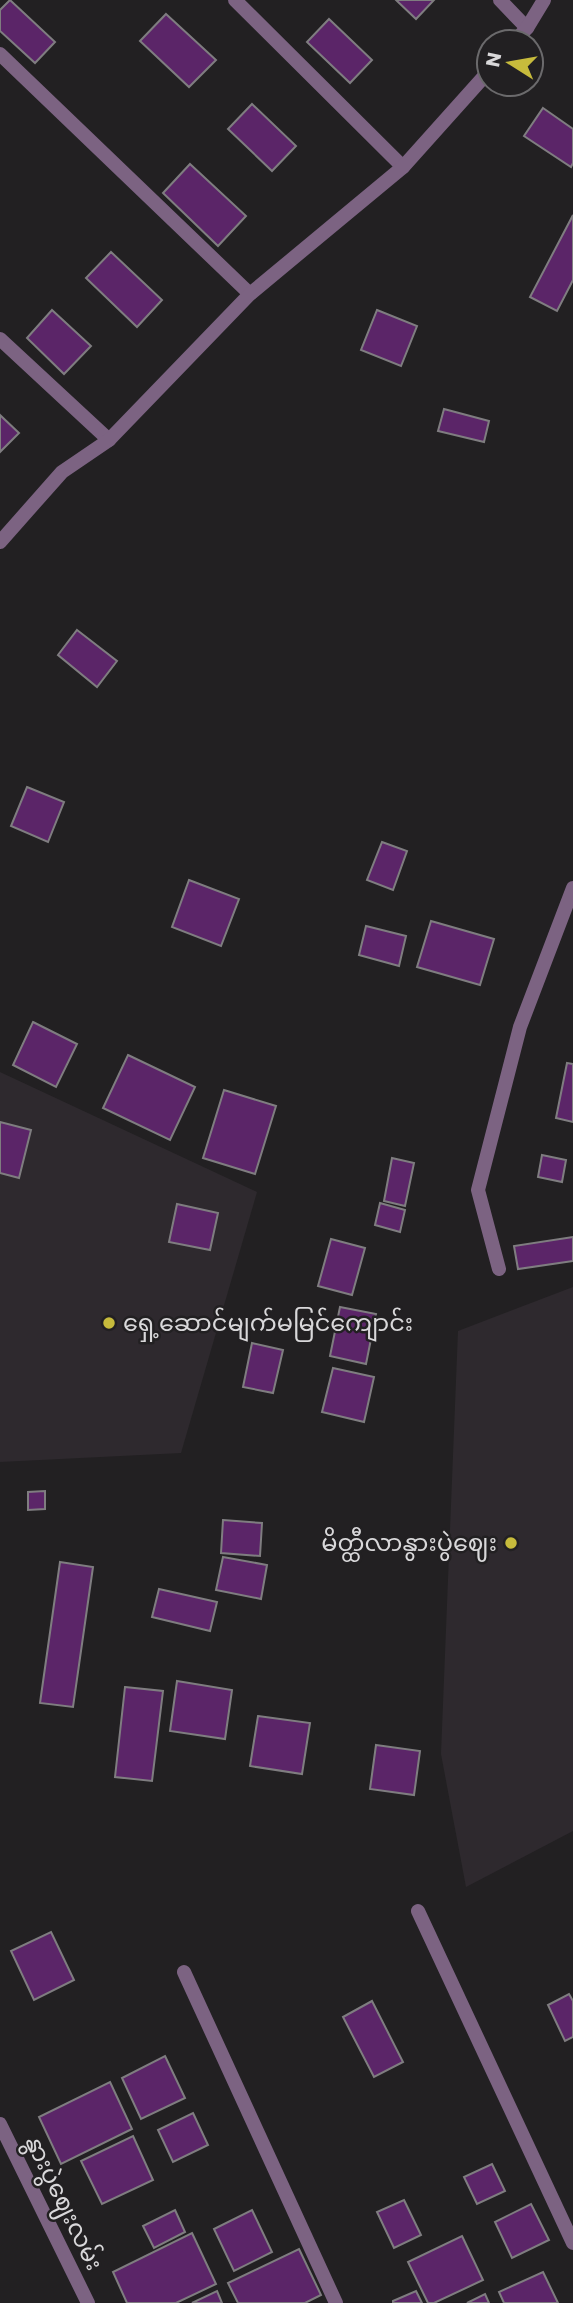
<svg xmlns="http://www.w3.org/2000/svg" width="573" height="2303" font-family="Poppins,'Noto Sans Myanmar',sans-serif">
  <rect width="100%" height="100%" fill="#222022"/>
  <!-- built -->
  <g fill="#2e292e">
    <path d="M0 1072 257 1192 181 1453 0 1462Z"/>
    <path d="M573 1287V1831L466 1887 441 1754 458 1331Z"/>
  </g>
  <!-- building -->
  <g fill="#5b2568" stroke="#7f7d80" stroke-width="2">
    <path d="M10 0 55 42 35 63 0 31V10Z"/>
    <path d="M396 0H434L416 19Z"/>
    <path d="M166 14 216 60 189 87 140 41Z"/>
    <path d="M329 19 372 60 350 83 307 42Z"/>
    <path d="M252 104 296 146 272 171 228 129Z"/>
    <path d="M543 108 573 129V163L571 167 524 136Z"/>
    <path d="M190 164 246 216 218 246 163 193Z"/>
    <path d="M573 215V280L557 311 530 297Z"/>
    <path d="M111 252 162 300 137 327 86 278Z"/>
    <path d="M52 310 91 346 64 374 27 338Z"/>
    <path d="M377 310 417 326 401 366 361 350Z"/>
    <path d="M444 409 489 421 484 442 438 431Z"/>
    <path d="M0 415 19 433 0 452Z"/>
    <path d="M77 630 117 661 97 687 58 655Z"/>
    <path d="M27 787 64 802 48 842 11 826Z"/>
    <path d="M382 842 407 851 393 890 367 880Z"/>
    <path d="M189 880 239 899 221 946 172 927Z"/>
    <path d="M431 921 494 939 480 985 417 967Z"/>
    <path d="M366 926 406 936 399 966 359 955Z"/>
    <path d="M33 1022 77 1044 56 1087 13 1065Z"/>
    <path d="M128 1055 195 1087 170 1140 103 1108Z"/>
    <path d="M567 1063 573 1064V1122L556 1118Z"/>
    <path d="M224 1090 276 1106 255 1174 203 1158Z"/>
    <path d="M0 1122 31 1130 19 1178 0 1173Z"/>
    <path d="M542 1155 566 1160 562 1182 538 1177Z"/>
    <path d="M392 1158 414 1163 405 1206 384 1201Z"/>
    <path d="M380 1203 405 1210 400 1232 375 1225Z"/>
    <path d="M177 1204 218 1213 210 1250 169 1242Z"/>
    <path d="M573 1237V1261L518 1269 514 1246Z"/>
    <path d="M331 1239 365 1248 352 1295 318 1286Z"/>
    <path d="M340 1307 376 1314 366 1364 330 1356Z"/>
    <path d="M252 1343 283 1350 273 1393 243 1387Z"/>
    <path d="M333 1368 374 1377 364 1422 322 1412Z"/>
    <path d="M45 1491V1509L28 1510V1492Z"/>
    <path d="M223 1520 262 1523 260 1556 221 1553Z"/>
    <path d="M223 1557 267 1565 261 1599 216 1590Z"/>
    <path d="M60 1562 93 1567 73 1707 40 1703Z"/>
    <path d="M159 1589 217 1602 210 1631 152 1617Z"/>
    <path d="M177 1681 232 1690 225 1739 170 1731Z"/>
    <path d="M125 1687 163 1691 152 1781 115 1777Z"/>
    <path d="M258 1716 310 1723 302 1774 250 1766Z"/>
    <path d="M376 1745 420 1751 414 1795 370 1789Z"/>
    <path d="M51 1932 74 1980 34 2000 11 1951Z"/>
    <path d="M569 1994 573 2001V2037L565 2041 548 2005Z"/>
    <path d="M372 2001 403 2062 374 2077 343 2017Z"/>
    <path d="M165 2056 185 2098 141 2119 122 2078Z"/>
    <path d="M110 2082 132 2129 61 2164 39 2117Z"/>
    <path d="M193 2113 208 2145 173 2162 158 2130Z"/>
    <path d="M133 2136 153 2180 102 2204 81 2161Z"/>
    <path d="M492 2164 505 2191 477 2204 464 2177Z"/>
    <path d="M404 2200 421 2235 394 2248 377 2212Z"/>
    <path d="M531 2204 549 2240 512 2258 495 2222Z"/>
    <path d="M175 2210 185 2232 154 2248 143 2226Z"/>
    <path d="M252 2210 272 2252 234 2271 214 2229Z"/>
    <path d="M192 2233 216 2284 176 2303H127L113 2272Z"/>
    <path d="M462 2236 483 2280 434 2303H428L408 2262Z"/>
    <path d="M299 2249 321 2295 305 2303H238L228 2283Z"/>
    <path d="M543 2272 558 2303H504L499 2292Z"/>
    <path d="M217 2291 222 2303H192Z"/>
    <path d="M416 2291 422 2303H393V2301Z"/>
    <path d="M485 2294 489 2303H467Z"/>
  </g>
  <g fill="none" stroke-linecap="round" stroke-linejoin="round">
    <!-- minor -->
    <g stroke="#7c6382" stroke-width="14">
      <path d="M235 0 403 167"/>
      <path d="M500 0 527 28"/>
      <path d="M514 42 527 28 544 0"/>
      <path d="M0 54 250 294"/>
      <path d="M0 339 109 440"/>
      <path d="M0 542 62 472 109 440 250 294 403 167 489 71"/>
      <path d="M418 1911 573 2243"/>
      <path d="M184 1972 336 2303"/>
      <path d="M0 2124 88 2303"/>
    </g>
    <!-- tertiary -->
    <path stroke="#7c6382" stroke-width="14" d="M499 1269 478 1190 520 1027 573 888"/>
  </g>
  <!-- markers -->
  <g fill="#c7bb3c" stroke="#222022" stroke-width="2.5">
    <circle cx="109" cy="1323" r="7"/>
    <circle cx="511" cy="1543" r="7"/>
  </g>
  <g text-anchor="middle" stroke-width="5" stroke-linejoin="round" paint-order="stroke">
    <!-- poi labels -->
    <g font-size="24" fill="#d9d8da" stroke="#222022" text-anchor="start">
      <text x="123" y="1331">ရှေ့ဆောင်မျက်မမြင်ကျောင်း</text>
      <text x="497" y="1551" text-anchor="end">မိတ္ထီလာနွားပွဲဈေး</text>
    </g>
    <!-- street labels -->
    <g font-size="24" fill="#d9d8da" stroke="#222022">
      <text transform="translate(64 2203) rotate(64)" y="8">နွားပွဲဈေးလမ်း</text>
    </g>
  </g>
  <!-- north arrow -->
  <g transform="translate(510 63) rotate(281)"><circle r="33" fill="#222022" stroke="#6b6a6c" stroke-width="2"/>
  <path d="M0-5L12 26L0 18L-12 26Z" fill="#c7bb3c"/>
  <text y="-10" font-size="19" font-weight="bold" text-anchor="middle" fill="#d9d8da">N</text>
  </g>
</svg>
